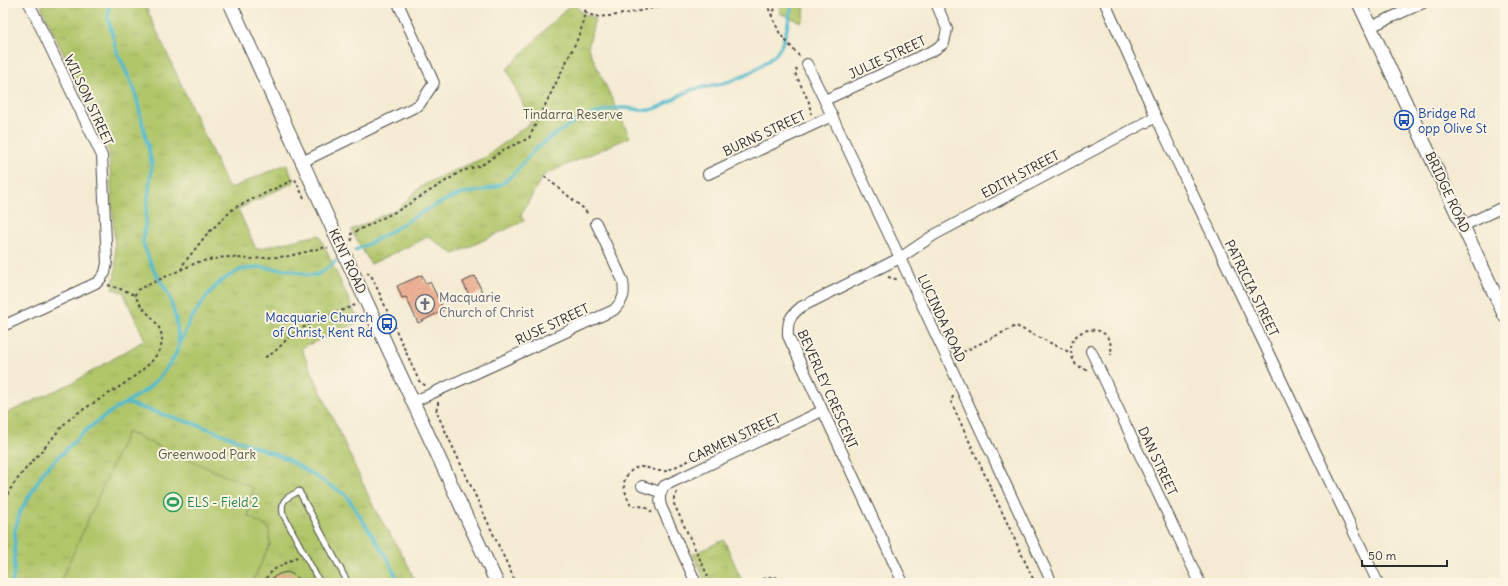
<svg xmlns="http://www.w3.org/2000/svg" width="1508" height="586" font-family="Delius,sans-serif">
  <defs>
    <pattern id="grass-tufts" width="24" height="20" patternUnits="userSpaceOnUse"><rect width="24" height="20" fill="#b1c66a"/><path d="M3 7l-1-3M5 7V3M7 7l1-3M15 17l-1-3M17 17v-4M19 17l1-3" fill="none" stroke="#98aa5c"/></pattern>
    <pattern id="building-hatch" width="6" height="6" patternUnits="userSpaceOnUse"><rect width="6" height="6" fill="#eeb395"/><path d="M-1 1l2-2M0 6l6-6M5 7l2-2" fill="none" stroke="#cc9a81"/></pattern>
  </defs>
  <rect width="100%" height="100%" fill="#fcf5e5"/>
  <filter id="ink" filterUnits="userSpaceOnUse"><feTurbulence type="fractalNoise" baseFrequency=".025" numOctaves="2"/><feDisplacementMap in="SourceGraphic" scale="8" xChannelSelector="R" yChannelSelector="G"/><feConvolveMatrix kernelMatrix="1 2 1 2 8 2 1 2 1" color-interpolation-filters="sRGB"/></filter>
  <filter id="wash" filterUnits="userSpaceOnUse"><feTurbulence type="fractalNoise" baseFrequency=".012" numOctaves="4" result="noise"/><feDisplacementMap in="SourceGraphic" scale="16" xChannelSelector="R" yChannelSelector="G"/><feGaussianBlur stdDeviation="0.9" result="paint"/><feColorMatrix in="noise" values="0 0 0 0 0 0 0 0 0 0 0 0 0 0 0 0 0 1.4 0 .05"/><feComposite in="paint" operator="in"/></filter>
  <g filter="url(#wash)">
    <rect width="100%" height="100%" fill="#f5ebd3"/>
    <!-- grass -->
    <g fill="url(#grass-tufts)" stroke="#6e784a">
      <path d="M47 3H144L229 189 286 164 294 182 238 209 256 249 319 235 359 322 301 348 374 508 406 561 416 583H3V415L74 382 145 340 123 292 112 289 116 267 109 152 41 6Z"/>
      <path d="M572 3 583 13 595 18 588 48 630 137 548 173 542 177 521 215 524 221 454 254 428 237 371 264 351 230 399 208 419 188 435 179 486 157 531 122 507 69Z"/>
      <path d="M781 3H805L804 15 801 22 779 13Z"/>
      <path d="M724 540 743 583H706L693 554Z"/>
    </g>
    <!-- pitch -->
    <path fill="#b1c66a" stroke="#6e784a" d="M127 432 253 488 248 516 269 528 270 544 252 583H60Z"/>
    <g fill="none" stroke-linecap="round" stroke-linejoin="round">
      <!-- stream -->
      <g stroke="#51bbce" stroke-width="3.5">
        <path d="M109 3 108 18 116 49 135 91 152 164 143 243 153 269 169 295 176 319 179 345"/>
        <path d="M355 250C385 238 410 217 440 203 448 199 457 195 465 193 478 191 491 190 503 183 516 174 525 159 537 148 545 141 567 126 577 121 592 114 610 107 626 108 634 109 643 111 650 110 666 107 677 95 691 90 702 87 713 86 724 83 737 80 751 73 762 65 790 47 784 30 793 3"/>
        <path d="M126 403 201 426 287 459 346 495 388 559 399 583"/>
        <path d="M12 583 14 573 15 530 20 512 44 471 85 431 109 413 148 389 157 380 174 358 189 322 207 296 221 281 240 270 258 267 290 270 308 275H317L332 265 335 261"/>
      </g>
    </g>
    <g id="blocks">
      <!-- building -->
      <g fill="url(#building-hatch)">
        <path d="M422 275 425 283 430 282 444 310 418 323 406 297 402 298 397 286Z"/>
        <path d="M475 276 482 292 470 297 463 282Z"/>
        <path d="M287 572 292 574 306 583H265L279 574Z"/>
      </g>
    </g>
  </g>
  <g filter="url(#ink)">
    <use href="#blocks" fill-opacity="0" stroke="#494844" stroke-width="1"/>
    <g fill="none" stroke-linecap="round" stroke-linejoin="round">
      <defs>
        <path id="service" d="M320 583 283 514C280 499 287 498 299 491L348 583"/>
        <g id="minor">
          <path d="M1105 3 1156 117 1378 583"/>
          <path d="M1370 27 1423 3"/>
          <path d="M807 64 900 258 1052 583"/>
          <path d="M825 100 934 50 944 43 947 29 936 3"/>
          <path d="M302 162 419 105 434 83 398 3"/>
          <path d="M708 174 832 116"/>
          <path d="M1463 226 1505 206"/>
          <path d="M3 326 98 282 105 273 107 263 102 156 29 3"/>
          <path d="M1091 351 1200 583"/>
          <path d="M413 402 614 310C624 299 625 295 623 281L596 223"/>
          <path d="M642 486 660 492"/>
          <path d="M696 583 661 506C659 498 660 493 664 486L822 411"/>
          <path d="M903 583 788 336C787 321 790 316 801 307L900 258 934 235 1156 117"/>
        </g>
        <g id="tertiary">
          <path d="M230 3 341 247 497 583"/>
          <path d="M1359 3 1505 316"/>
        </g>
      </defs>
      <!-- service casing -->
      <use href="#service" stroke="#494844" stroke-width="7"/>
      <!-- minor casing -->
      <use href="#minor" stroke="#494844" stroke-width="12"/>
      <!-- tertiary casing -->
      <use href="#tertiary" stroke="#494844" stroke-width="15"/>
      <!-- path -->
      <g stroke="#494844" stroke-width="2" stroke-dasharray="3 3" stroke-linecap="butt">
        <path d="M766 3 772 16"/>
        <path d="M777 3 772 16 780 34 800 57"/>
        <path d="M585 12C588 13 591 15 594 16 607 19 657 8 670 3"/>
        <path d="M797 68 795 73 809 102 811 114"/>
        <path d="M544 176 583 208 589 215"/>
        <path d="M352 241 351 234 399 210 462 171 482 165 503 150 529 138 580 34 587 3"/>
        <path d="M181 270 184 263 207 234 234 208 295 179 304 198"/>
        <path d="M367 272 372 277 419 381 426 386"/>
        <path d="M888 277 899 280"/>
        <path d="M108 285 126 291 135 295"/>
        <path d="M963 352 1016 326 1071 353"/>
        <path d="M265 357C277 353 283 341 293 334 309 322 337 313 355 305"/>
        <path d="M1087 370 1076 365C1053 327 1116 314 1111 355"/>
        <path d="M953 396 951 402 1035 583"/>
        <path d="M438 402V405L436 411 516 583"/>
        <path d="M677 492 674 498V504L711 583"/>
        <path d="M3 506C6 487 38 456 51 440 57 433 63 424 71 418 92 401 160 370 162 341 163 321 141 312 135 295L137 290 198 262 225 257 250 259 289 256 326 247 328 248"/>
        <path d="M652 513C646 505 640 506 631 506 626 494 619 482 630 472 634 468 637 467 642 467 651 468 657 472 666 471L717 448"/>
        <path d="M262 583 273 570 297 557"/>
        <path d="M758 583C766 575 778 575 786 583"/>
      </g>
      <!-- service -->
      <use href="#service" stroke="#fff" stroke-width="5"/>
      <!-- minor -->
      <use href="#minor" stroke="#fff" stroke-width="10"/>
      <!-- tertiary -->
      <use href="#tertiary" stroke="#fff" stroke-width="13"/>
    </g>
  </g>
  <!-- icons -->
  <defs>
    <symbol id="bus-ring" viewBox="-11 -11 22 22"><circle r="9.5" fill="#fcf5e5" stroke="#1a4fb4" stroke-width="1.5"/><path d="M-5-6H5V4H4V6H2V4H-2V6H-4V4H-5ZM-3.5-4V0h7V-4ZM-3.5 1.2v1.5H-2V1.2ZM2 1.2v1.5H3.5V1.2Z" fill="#1a4fb4"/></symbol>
    <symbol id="church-ring" viewBox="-11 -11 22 22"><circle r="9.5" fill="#fcf5e5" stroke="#6b7280" stroke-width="1.5"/><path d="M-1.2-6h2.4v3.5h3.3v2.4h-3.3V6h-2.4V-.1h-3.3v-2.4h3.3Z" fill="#6b7280"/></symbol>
    <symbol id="stadium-ring" viewBox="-11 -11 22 22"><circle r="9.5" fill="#fcf5e5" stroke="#2e9e5b" stroke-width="1.5"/><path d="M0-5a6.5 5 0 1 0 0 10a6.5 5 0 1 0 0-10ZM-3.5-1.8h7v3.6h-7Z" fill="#2e9e5b"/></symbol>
  </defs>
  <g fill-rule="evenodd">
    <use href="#bus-ring" x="1393" y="109" width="22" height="22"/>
    <use href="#church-ring" x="414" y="293" width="22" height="22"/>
    <use href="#bus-ring" x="376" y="313" width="22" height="22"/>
    <use href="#stadium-ring" x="162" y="491" width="22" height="22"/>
  </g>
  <g text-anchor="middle" stroke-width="4" stroke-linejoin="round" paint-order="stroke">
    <!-- street labels -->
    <g font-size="13" fill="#2b2b2b" stroke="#fcf5e5">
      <text transform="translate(887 57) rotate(-25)" y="5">JULIE STREET</text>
      <text transform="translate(89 100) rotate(65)" y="5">WILSON STREET</text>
      <text transform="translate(764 133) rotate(-25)" y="5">BURNS STREET</text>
      <text transform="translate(1020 174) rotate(-28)" y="5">EDITH STREET</text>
      <text transform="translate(1448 192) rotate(65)" y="5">BRIDGE ROAD</text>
      <text transform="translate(348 261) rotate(65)" y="5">KENT ROAD</text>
      <text transform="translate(1252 288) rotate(64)" y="5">PATRICIA STREET</text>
      <text transform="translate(942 318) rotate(65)" y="5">LUCINDA ROAD</text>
      <text transform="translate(552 324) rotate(-25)" y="5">RUSE STREET</text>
      <text transform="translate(828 389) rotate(66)" y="5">BEVERLEY CRESCENT</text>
      <text transform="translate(734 438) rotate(-25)" y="5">CARMEN STREET</text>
      <text transform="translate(1158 461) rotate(65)" y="5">DAN STREET</text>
    </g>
    <!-- transit labels -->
    <g font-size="13" fill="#164399" stroke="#fcf5e5" text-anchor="start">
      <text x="1418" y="118">Bridge Rd<tspan x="1418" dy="15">opp Olive St</tspan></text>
      <text x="373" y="322" text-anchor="end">Macquarie Church<tspan x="373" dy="15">of Christ, Kent Rd</tspan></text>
    </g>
    <!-- park labels -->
    <g font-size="13" fill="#535a3e" stroke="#fcf5e5">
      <text x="573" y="119">Tindarra Reserve</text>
      <text x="207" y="459">Greenwood Park</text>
    </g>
    <!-- worship labels -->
    <g font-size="13" fill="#5b616d" stroke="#fcf5e5" text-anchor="start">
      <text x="439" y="302">Macquarie<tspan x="439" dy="15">Church of Christ</tspan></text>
    </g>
    <!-- leisure labels -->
    <g font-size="13" fill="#27864d" stroke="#fcf5e5" text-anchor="start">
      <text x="187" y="507">ELS - Field 2</text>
    </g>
  </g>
  <!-- margin -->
  <rect width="1508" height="586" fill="none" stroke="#fcf5e5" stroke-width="16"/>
  <!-- scale -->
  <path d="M1362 560v6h85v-6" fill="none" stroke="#2b2b2b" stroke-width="2"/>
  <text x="1368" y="560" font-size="12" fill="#2b2b2b" stroke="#fcf5e5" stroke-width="3" paint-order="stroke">50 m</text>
</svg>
